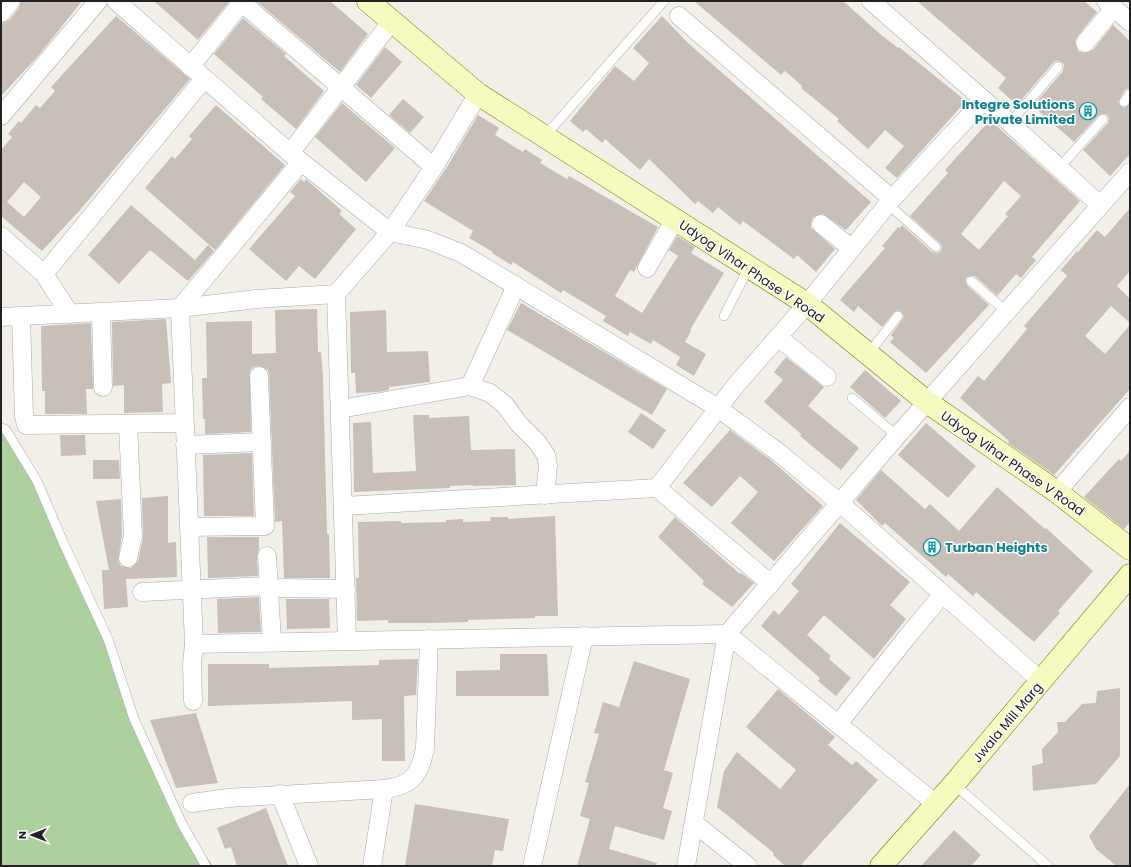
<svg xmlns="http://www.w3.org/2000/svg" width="1131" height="867" font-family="Poppins,sans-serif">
  <rect width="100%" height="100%" fill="#f2efe9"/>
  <!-- forest -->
  <path fill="#add19e" d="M1 428 37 481 108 639 134 719 182 824 213 866H1Z"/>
  <!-- building -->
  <g fill="#c7bfb8" fill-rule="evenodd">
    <path d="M21 1H82L39 55 1 96V23L9 20 19 8Z"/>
    <path d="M154 1H228L229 2 198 40Z"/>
    <path d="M256 1H330L368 34 340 72Z"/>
    <path d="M694 1H843L879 33 898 48 899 47 966 101 897 178 885 168 904 146 885 130 868 149 837 121 839 119 801 88 802 86 785 71 781 75Z"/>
    <path d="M917 1H1084L1097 12 1077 37 1075 42 1078 51 1084 53 1093 50 1113 25 1130 41V88L1125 90 1118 102 1123 108 1130 104V154L1110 176 1083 150 1108 123 1109 118 1107 114 1099 115 1074 142 1033 106 1063 71 1064 65 1062 62 1056 61 1053 63 1017 105 998 88 1006 78Z"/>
    <path d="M116 16 190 79 80 210 42 251 1 216V150L12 137 8 134 19 121 21 123 36 105 40 108 55 91 51 87ZM24 182 41 197 24 217 7 202Z"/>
    <path d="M662 16 689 44 871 202 846 230 823 214 813 217 811 223V228L835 249 816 272 797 255 794 259 743 221 740 225 718 207 713 213 698 201 695 204 649 159 640 170 605 139 602 143 586 129 583 132 570 121 615 66 634 81 649 63 633 48Z"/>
    <path d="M243 18 286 54 284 56 324 91 296 129 261 99 263 97 214 54Z"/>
    <path d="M385 47 402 62 371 98 356 85Z"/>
    <path d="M403 99 424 117 410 133 389 115Z"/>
    <path d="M342 103 395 148 366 182 315 137Z"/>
    <path d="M216 105 285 165 215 250 145 188 172 156 175 159 192 139 189 136Z"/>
    <path d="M478 115 499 128 495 135 523 152 525 149 542 160 540 163 567 179 569 176 658 227 634 272 630 270 615 296 642 313 678 256 669 250 677 236 695 247 691 253 724 273 690 330 691 331 685 342 706 354 694 376 676 365 680 357 653 340 651 344 630 332 628 336 603 321 606 316 563 290 561 293 513 262 511 265 492 253 493 252 469 238 473 231 424 201 447 167Z"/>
    <path d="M990 120 1080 201 1032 257 1036 260 1021 278 1016 274 997 296 975 276 967 277 965 280 967 285 989 305 926 373 890 342 894 338 891 335 904 317 902 312 898 310 894 312 882 327 858 306 854 312 840 300 885 248 882 246 898 227 900 228 902 225 932 252 937 253 941 251 942 246 940 243 910 216 948 173 945 170ZM1004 181 1021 196 1005 214 1008 216 979 250 961 234Z"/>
    <path d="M301 179 304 182 306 179 342 211 339 214 356 229 315 279 299 266 286 281 249 249 295 196 290 192Z"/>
    <path d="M131 205 195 260 208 245 214 251 188 281 150 250 119 284 88 255Z"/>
    <path d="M1130 208V271L1117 286 1130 299V323L1111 306 1085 336 1105 354 1130 325V389L1054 475 1008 443 1009 441 960 398 978 376 984 381 1027 329 1024 326 1067 276 1061 270 1077 251 1078 252 1097 230 1105 237Z"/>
    <path d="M521 303 667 389 652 415 507 330Z"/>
    <path d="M317 309 318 352H321L323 377 327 534H329L330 578H284L282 521 275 522 269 375 268 370 259 366 253 367 250 371 251 432 205 434V419H203L202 378H207L206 322 252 321V354L276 353 275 310Z"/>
    <path d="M386 310 387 352 428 351 430 382 389 387V390L378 392 356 393 355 373H351L350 312Z"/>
    <path d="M166 319 171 383 162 384 163 412 124 413V385L113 386 112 322Z"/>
    <path d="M91 323 93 389H86L87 414H45V391H42L41 326Z"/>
    <path d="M786 357 824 387 808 406 859 448 841 470 800 436 801 434 764 402 783 380 774 372Z"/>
    <path d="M865 370 901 401 885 418 850 387Z"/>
    <path d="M641 413 666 430 653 449 628 432Z"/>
    <path d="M413 415H429V418L469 416 471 450 515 449 516 485 473 486V485L450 486V488L354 492 353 423 371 422 373 473 416 471Z"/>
    <path d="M926 423 976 466 948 498 898 455Z"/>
    <path d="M730 430 771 460 823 506 774 561 731 523 758 492 740 476 712 507 683 483Z"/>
    <path d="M60 435H85L86 455 61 456Z"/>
    <path d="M1130 451V522L1124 529 1084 497 1119 459 1121 461Z"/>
    <path d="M252 453 254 516H204L203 455Z"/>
    <path d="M93 460H119L120 479H93Z"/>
    <path d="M881 470 925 509 930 504 959 531 997 487 1045 529 1046 528 1093 571 1058 611 1060 613 1034 642 976 592 973 596 948 574 946 577 885 523 882 526 856 500Z"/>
    <path d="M168 496V543L176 542 177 577 126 579 128 607 104 609 102 570H109L96 501 121 499 122 535 118 561 121 566 131 568 138 561 143 538 142 498Z"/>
    <path d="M555 516 558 616H535V618L468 620V622L431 623H388V620L357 621 356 578H359L358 522 401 521V523L446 522V520L463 519V522L491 521 490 517H508V519Z"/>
    <path d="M675 517 740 574 741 573 754 583 732 607 702 584 704 581 658 537Z"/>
    <path d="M840 523 910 582 890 605 906 619 874 659 824 615 807 635 831 656 829 659 851 678 836 696 818 681 820 678 761 626 774 610 779 615 799 591 791 584Z"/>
    <path d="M207 537H259V549L257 557 258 576 208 578Z"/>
    <path d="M259 597 261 632 218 633 217 599Z"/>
    <path d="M286 599H329L330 628 287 629Z"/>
    <path d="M500 654H547L549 696H456V671L500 670Z"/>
    <path d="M418 659 416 695 404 696 405 761H382V719L352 720V701L208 706V664H269V668L341 666 379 665V660Z"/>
    <path d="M634 661 690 679 664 770 673 773 663 808 672 811 664 840 615 826 609 849 657 863 656 866H577L590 819 580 816 589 783 585 782 599 734 594 733 603 702 619 707Z"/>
    <path d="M1120 688V756L1096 784 1033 791 1032 766 1043 763 1042 749 1058 732 1057 722H1065L1082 704 1096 703 1097 691Z"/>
    <path d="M778 689 835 737 828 745 852 765 856 761 878 780 800 866H785L773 855 774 853 717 807 724 771 737 752 780 789 796 770 746 727Z"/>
    <path d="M196 713 218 783 176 788 150 720Z"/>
    <path d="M1130 784V866L1115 865 1096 849 1089 836Z"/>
    <path d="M415 804 509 819 503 851 495 850 492 866H405Z"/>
    <path d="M266 808 288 866H237L231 847 225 849 217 828Z"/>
    <path d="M954 830 981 855 971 866H921Z"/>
  </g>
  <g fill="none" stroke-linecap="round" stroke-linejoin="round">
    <defs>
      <g id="lane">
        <path d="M1124 102 1130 94"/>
        <path d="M1010 123 1058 67"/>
        <path d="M545 136 664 1"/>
        <path d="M1059 168 1103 119"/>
        <path d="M888 204 936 247"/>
        <path d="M971 281 1007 312"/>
        <path d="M724 316 749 267"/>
        <path d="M868 354 898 316"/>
        <path d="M852 398 897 436"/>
        <path d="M1 428 6 430 37 481 63 542 108 639 134 719 182 824 206 866"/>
        <path d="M954 784 1048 866"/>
      </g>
      <g id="street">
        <path d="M116 1 290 153 390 232 428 240 461 253 718 408 778 452 840 503 1041 681"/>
        <path d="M240 1 434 167"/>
        <path d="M871 1 1010 123 1100 205"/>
        <path d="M1106 1 1130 22"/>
        <path d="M1 13 11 1"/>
        <path d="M679 16 892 199"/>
        <path d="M1085 43 1114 8"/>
        <path d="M190 67 243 1"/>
        <path d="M1 116 98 1"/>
        <path d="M290 153 392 21"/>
        <path d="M821 224 851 248"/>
        <path d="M1 236 44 274 70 314"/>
        <path d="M647 268 675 219"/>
        <path d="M44 274 204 79"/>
        <path d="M336 294 347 641"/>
        <path d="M101 313 103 387"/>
        <path d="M1 317 180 308 257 299 336 294 390 232 434 167 478 94"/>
        <path d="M21 317 24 416 26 425 184 423"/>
        <path d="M778 337 827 377"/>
        <path d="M470 386 516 286"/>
        <path d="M340 409 470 386 490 393 505 405 519 424 537 442 546 455 548 466 545 495"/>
        <path d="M128 424 133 536 128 558"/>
        <path d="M185 445 262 442"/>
        <path d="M657 488 771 584"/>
        <path d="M1057 492 1130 407"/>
        <path d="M344 506 657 488 736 385 807 304 892 199 984 100"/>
        <path d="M189 527 265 526 259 376"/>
        <path d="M267 556 272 641"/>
        <path d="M280 588 346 589"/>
        <path d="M142 592 269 586"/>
        <path d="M194 644 727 634 936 804"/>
        <path d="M193 701 192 664 194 644 180 308 301 162"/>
        <path d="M838 724 907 637 943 594"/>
        <path d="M280 794 309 866"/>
        <path d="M192 803 228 798 384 789C412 786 420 775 425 748L429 639"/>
        <path d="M694 823 748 866"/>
        <path d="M372 866 384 789"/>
        <path d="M532 866 584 636"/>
        <path d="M686 866 727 634 897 436 1130 172"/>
      </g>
      <g id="secondary">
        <path d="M368 1 478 94 807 304 927 402 1057 492 1130 549"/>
        <path d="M881 866 954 784 1130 575"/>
      </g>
    </defs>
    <!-- lane casing -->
    <use href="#lane" stroke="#a9a9a9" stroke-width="10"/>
    <!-- street casing -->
    <use href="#street" stroke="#a9a9a9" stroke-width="19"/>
    <!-- secondary casing -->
    <use href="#secondary" stroke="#707d05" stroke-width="23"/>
    <!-- lane -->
    <use href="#lane" stroke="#fff" stroke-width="9"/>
    <!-- street -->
    <use href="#street" stroke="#fff" stroke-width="18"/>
    <!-- secondary -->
    <use href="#secondary" stroke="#f7fabf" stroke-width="22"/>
  </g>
  <!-- icons -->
  <defs>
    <symbol id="building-ring" viewBox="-11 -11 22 22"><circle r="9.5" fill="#fff" stroke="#0f9aa8" stroke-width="1.5"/><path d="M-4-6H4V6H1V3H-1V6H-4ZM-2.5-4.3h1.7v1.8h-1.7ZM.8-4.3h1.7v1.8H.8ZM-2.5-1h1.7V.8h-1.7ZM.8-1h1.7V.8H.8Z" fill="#0f9aa8"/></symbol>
  </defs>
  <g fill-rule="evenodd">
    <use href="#building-ring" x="1078" y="101" width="20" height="20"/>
    <use href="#building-ring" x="922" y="537" width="20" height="20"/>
  </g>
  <g text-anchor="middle" stroke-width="3" stroke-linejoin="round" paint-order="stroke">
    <!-- culture labels -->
    <g font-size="13" font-weight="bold" fill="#0d838f" stroke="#fff" text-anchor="end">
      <text x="1075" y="109">Integre Solutions<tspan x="1075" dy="15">Private Limited</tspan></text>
      <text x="945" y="552" text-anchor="start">Turban Heights</text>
    </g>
    <!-- street labels -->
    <g font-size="13" fill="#222" stroke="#fff">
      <text transform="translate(752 271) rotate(34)" y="5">Udyog Vihar Phase V Road</text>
      <text transform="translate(1013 463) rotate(35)" y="5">Udyog Vihar Phase V Road</text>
      <text transform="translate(1007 722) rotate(-50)" y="5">Jwala Mill Marg</text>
    </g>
  </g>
  <!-- border -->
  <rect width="1131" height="867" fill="none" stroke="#222222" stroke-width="4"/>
  <!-- north arrow -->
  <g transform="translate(32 835) rotate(270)" stroke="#ffffff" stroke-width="3" paint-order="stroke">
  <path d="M0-3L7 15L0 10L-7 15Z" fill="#222222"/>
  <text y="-6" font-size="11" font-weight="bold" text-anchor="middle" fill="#222222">N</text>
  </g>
</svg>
